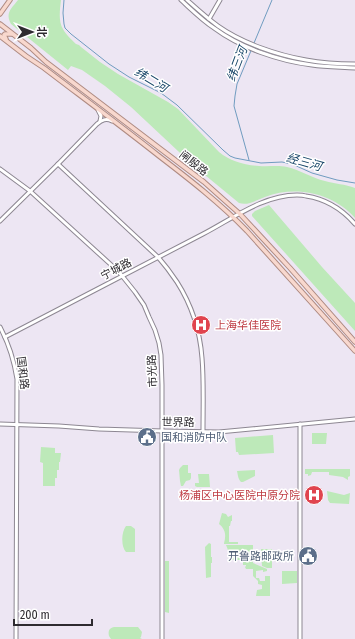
<svg xmlns="http://www.w3.org/2000/svg" width="355" height="639" font-family="'Fira Sans Condensed','Noto Sans SC',sans-serif">
  <rect width="100%" height="100%" fill="#ede6f3"/>
  <!-- green -->
  <g fill="#bde9b9">
    <path d="M18 0H61C60 9 58 21 63 29 66 35 72 40 76 44L79 45 81 47 100 62 118 74 168 102 178 109 219 152C230 161 244 165 259 166 268 167 278 165 287 167 300 170 312 178 325 181 335 184 345 184 355 188V218C333 193 296 185 265 197 256 200 248 206 239 203L194 166 131 107 105 86 82 70 71 66 68 70 11 24C5 13 11 9 18 0Z"/>
    <path d="M269 205 322 267 355 303V331L252 216V214L255 211Z"/>
    <path d="M312 433H327L326 444H312Z"/>
    <path d="M273 435 274 453 239 455 238 452H236L235 438Z"/>
    <path d="M41 447 55 448V453H61L60 462H59V470H57V478H55V486H43V463L40 462Z"/>
    <path d="M183 465H188V473H191V478L190 480 186 481 183 486H181L180 481 179 470 180 468Z"/>
    <path d="M305 469H350V476L348 477V480L343 477 329 475V472H312L311 475 308 476V474H305Z"/>
    <path d="M255 470V476L243 482H241C238 479 238 475 237 471Z"/>
    <path d="M198 474H209L210 487H197L195 486V483H199Z"/>
    <path d="M327 491 344 495 350 493 349 504 330 503 328 500Z"/>
    <path d="M222 513 226 514 228 517 232 515V521H231L230 526H229V542H238V544H224C224 542 225 540 225 538 226 532 223 527 219 524Z"/>
    <path d="M126 526H131L135 529V552H126C121 547 121 532 126 526Z"/>
    <path d="M209 543 211 544V557H212V563H211V577L206 578 205 547Z"/>
    <path d="M226 545H253V563L267 569V571L263 572V570L256 571V578H259L260 581H265V576H270V596H256L257 590 262 589V585L258 584V581L253 576V569H246L245 567 246 566V565H243V560H232Z"/>
    <path d="M261 549H272V568H267L262 566Z"/>
    <path d="M165 561H169V613L165 612Z"/>
    <path d="M282 571H297V583L282 584Z"/>
    <path d="M114 627H138L142 632 141 637 140 638 142 639H111L109 636C108 631 109 628 114 627Z"/>
  </g>
  <g fill="none" stroke-linecap="round" stroke-linejoin="round">
    <!-- stream -->
    <g stroke="#709cc0" stroke-width="1">
      <path d="M64 0 63 13 64 24 65 28 71 34 109 64 129 77 161 93 177 105 223 150 230 156 235 158 261 163 282 162 292 164 312 173 337 180 355 183"/>
      <path d="M254 43 272 0"/>
      <path d="M249 160 234 106 235 96 237 84 253 46"/>
    </g>
    <defs>
      <g id="minor">
        <path d="M181 0C192 10 202 20 214 28 241 48 279 61 312 65 326 67 341 67 355 68"/>
        <path d="M187 0C197 9 207 18 218 26 242 43 277 55 306 60 322 63 339 64 355 64"/>
        <path d="M209 19 220 0"/>
        <path d="M98 110 101 116 100 121"/>
        <path d="M58 164 158 257C165 265 171 273 177 282 191 304 200 331 202 358 204 381 203 408 203 432"/>
        <path d="M0 169 30 191 119 272 135 292 144 305 149 317 155 330 159 343 161 355 162 385V639"/>
        <path d="M0 221 58 164 97 124C102 120 106 118 112 121"/>
        <path d="M0 327C9 344 14 360 17 379L16 639"/>
        <path d="M5 337C71 303 137 268 203 234 232 219 263 195 297 195 300 195 303 195 306 196 326 199 342 209 355 224"/>
        <path d="M0 424 59 426 99 429 163 431 219 432 355 419"/>
        <path d="M300 424V639"/>
      </g>
      <g id="major">
        <path d="M0 14 10 0"/>
        <path d="M0 24 31 48 46 62 204 182 232 207 240 214 290 268 355 342"/>
        <path d="M0 36 26 56 44 68C82 97 121 126 159 156 189 179 220 203 247 231L355 351"/>
        <path d="M6 39 4 35 5 34H12"/>
      </g>
    </defs>
    <!-- minor casing -->
    <use href="#minor" stroke="#8d8792" stroke-width="5"/>
    <!-- major casing -->
    <use href="#major" stroke="#af8b82" stroke-width="5.5"/>
    <!-- minor -->
    <use href="#minor" stroke="#fff" stroke-width="3"/>
    <!-- major -->
    <use href="#major" stroke="#f8d8ce" stroke-width="3.5"/>
  </g>
  <!-- icons -->
  <defs>
    <symbol id="hospital-disc" viewBox="-11 -11 22 22"><circle r="9.5" fill="#e0444e" stroke="#fff"/><path d="M-5-5h3v3.5h4V-5h3V5h-3V1.5h-4V5h-3Z" fill="#fff"/></symbol>
    <symbol id="civic-disc" viewBox="-11 -11 22 22"><circle r="9.5" fill="#5c6f8a" stroke="#fff"/><path d="M-.6-6.5H3V-4.5H.6V-3L4-1V1h2V6H-6V1h2V-1L-.6-3ZM-1.2 2.5V6h2.4V2.5Z" fill="#fff"/></symbol>
  </defs>
  <g fill-rule="evenodd">
    <use href="#hospital-disc" x="190" y="314" width="22" height="22"/>
    <use href="#civic-disc" x="136" y="426" width="22" height="22"/>
    <use href="#hospital-disc" x="303" y="484" width="22" height="22"/>
    <use href="#civic-disc" x="297" y="545" width="22" height="22"/>
  </g>
  <g text-anchor="middle" stroke-width="3" stroke-linejoin="round" paint-order="stroke">
    <!-- street labels -->
    <g font-size="11" fill="#2e2b30" stroke="#fff">
      <text transform="translate(194 163) rotate(38)" y="4">闸殷路</text>
      <text transform="translate(116 269) rotate(-28)" y="4">宁城路</text>
      <text transform="translate(152 371) rotate(-93)" y="4">市光路</text>
      <text transform="translate(23 373) rotate(83)" y="4">国和路</text>
      <text transform="translate(178 422) rotate(1)" y="4">世界路</text>
    </g>
    <!-- health labels -->
    <g font-size="11" fill="#be3a42" stroke="#fff" text-anchor="start">
      <text x="215" y="329">上海华佳医院</text>
      <text x="300" y="499" text-anchor="end">杨浦区中心医院中原分院</text>
    </g>
    <!-- service labels -->
    <g font-size="11" fill="#4e5e75" stroke="#fff" text-anchor="start">
      <text x="161" y="441">国和消防中队</text>
      <text x="294" y="560" text-anchor="end">开鲁路邮政所</text>
    </g>
    <!-- water labels -->
    <g font-size="12" font-style="italic" fill="#184668" stroke="#fff">
      <text transform="translate(237 64) rotate(-69)" y="4">纬三河</text>
      <text transform="translate(151 80) rotate(31)" y="4">纬二河</text>
      <text transform="translate(304 162) rotate(16)" y="4">经三河</text>
    </g>
  </g>
  <!-- north arrow -->
  <g transform="translate(32 32) rotate(90)" stroke="#ffffff" stroke-width="3" paint-order="stroke">
  <path d="M0-3L7 15L0 10L-7 15Z" fill="#2e2b30"/>
  <text y="-6" font-size="11" font-weight="bold" text-anchor="middle" fill="#2e2b30">北</text>
  </g>
  <!-- scale -->
  <path d="M14 619v6h78v-6" fill="none" stroke="#2e2b30" stroke-width="2"/>
  <text x="20" y="619" font-size="12" fill="#2e2b30" stroke="#ffffff" stroke-width="3" paint-order="stroke">200 m</text>
</svg>
